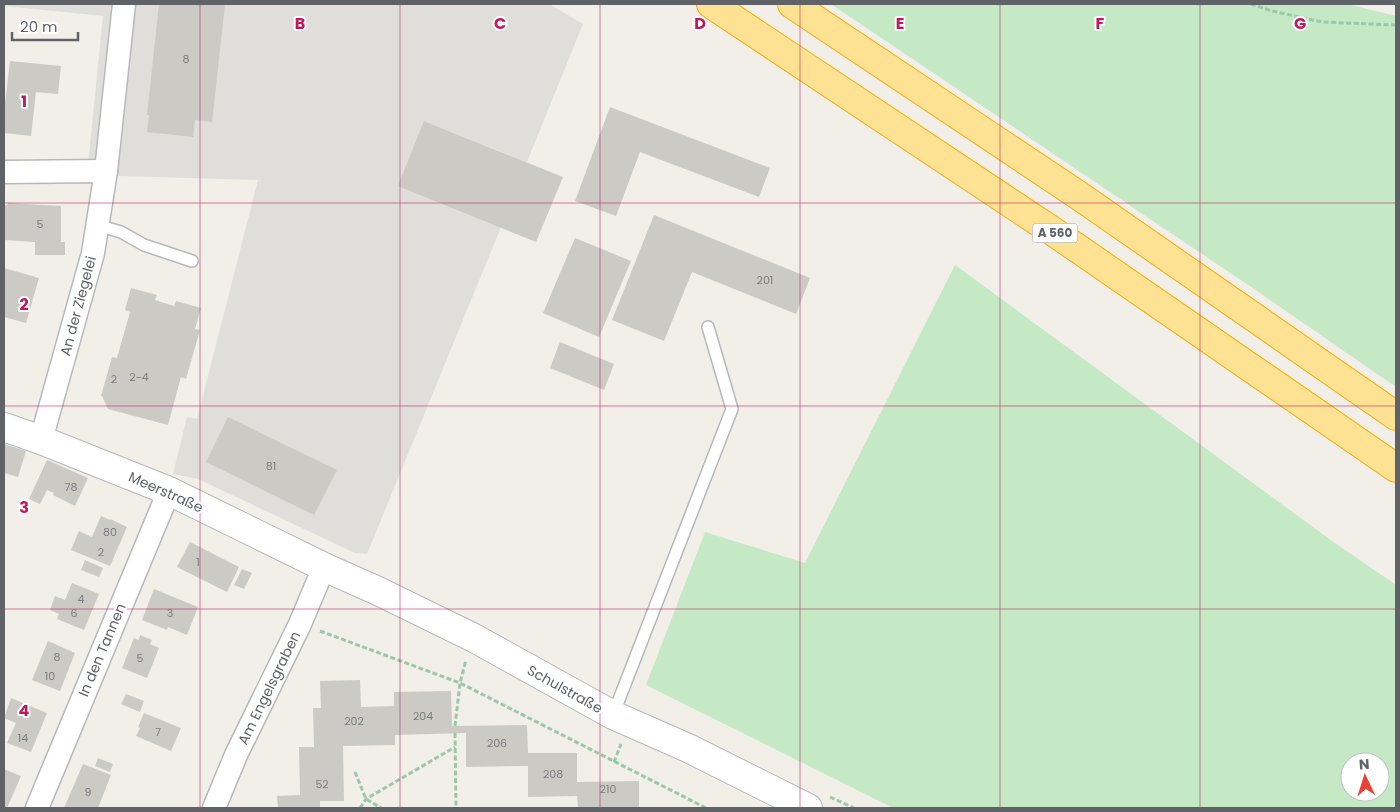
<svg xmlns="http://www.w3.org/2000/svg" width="1400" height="812" font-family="Poppins,sans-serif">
  <rect width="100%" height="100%" fill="#f1efe8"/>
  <!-- industrial -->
  <path fill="#e0deda" d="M4 4H549L583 24 527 162 424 121 501 227 367 554 355 553 198 479 173 474 187 417 197 419 258 180 87 175 103 16 4 6Z"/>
  <!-- green -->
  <g fill="#c5e8c5" fill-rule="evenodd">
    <path d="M831 4H1347L1396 16V387L1257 291Z"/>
    <path d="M955 265 1332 541 1396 585V808H893L646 685 705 532 805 563ZM1350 762H1380V792H1350Z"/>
  </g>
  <!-- building -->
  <g fill="#cccac5">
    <path d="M159 4H225L212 122 195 120 193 137 147 132 149 115H147Z"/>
    <path d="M10 61 61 66 58 94 36 92 31 136 4 133V112Z"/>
    <path d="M610 107 770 168 759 197 640 152 616 216 575 201Z"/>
    <path d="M424 121 563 177 536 242 398 186Z"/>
    <path d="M8 203 61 206V242H65V255H35V242L4 240V205H7Z"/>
    <path d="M654 215 810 278 796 314 692 272 664 341 612 320Z"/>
    <path d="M575 238 631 261 599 337 543 313Z"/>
    <path d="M4 268 39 278 26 323 4 317Z"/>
    <path d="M131 288 157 295 155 300 174 306 176 301 201 308 195 329 200 330 186 379 181 377 168 425 108 409 102 396H101L112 357 117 358 130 312 125 310Z"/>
    <path d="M560 342 614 364 604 390 550 368Z"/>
    <path d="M228 417 337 470 314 515 206 462Z"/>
    <path d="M4 444 26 451 18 477 4 473Z"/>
    <path d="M47 460 88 478 75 506 53 495 54 493 47 490 40 504 29 499Z"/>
    <path d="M101 516 110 520V519L127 527 110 566 71 550 79 531 92 537Z"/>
    <path d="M190 542 239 567 227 592 177 567Z"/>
    <path d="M85 560 103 568 99 577 81 570Z"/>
    <path d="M242 569 252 573 244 589 234 585Z"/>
    <path d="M72 583 99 594 84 630 57 619 59 614 50 610 55 596 65 600Z"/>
    <path d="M154 589 198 607 187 635 168 627 167 630 142 620Z"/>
    <path d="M140 635 152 640 150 644 159 648 147 678 122 668 134 638 139 640Z"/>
    <path d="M48 641 75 653 60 691 32 680Z"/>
    <path d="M360 680 361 707 394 706V692L451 691 452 726 527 725 528 753H577V782L639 781V808H578L577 796 528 797V766L466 767V733L395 735V745L343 746 344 801H320V808H278L277 796 300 795 299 747H314L313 708H321L320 681Z"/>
    <path d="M126 694 144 701 140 712 121 704Z"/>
    <path d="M11 698 47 713 31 752 7 743 16 723 4 718Z"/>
    <path d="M144 713 181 728 171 751 136 736 140 728 138 727Z"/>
    <path d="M98 758 113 764 110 772 95 766Z"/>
    <path d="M83 764 111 775 98 808H64Z"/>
    <path d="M4 769 21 776 7 808H4Z"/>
  </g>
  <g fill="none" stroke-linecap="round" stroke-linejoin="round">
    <defs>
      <g id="service">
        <path d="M97 225 121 232 144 245 192 261"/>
        <path d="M613 715 732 409 708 327"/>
      </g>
      <g id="minor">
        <path d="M4 172 106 171"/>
        <path d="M41 440 93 253 106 171 124 4"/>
        <path d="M37 808 169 491"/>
        <path d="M214 808 236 755 300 624 324 567"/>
      </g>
      <path id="tertiary" d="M4 427 41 440 169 491 324 567 378 591 474 638 613 715 688 748 808 808"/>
      <g id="motorway">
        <path d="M711 4 1051 230 1396 468"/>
        <path d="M792 4 1078 195 1396 416"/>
      </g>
    </defs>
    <!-- service casing -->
    <use href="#service" stroke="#b5b8bc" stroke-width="14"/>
    <!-- minor casing -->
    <use href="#minor" stroke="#b5b8bc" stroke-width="25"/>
    <!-- tertiary casing -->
    <use href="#tertiary" stroke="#b5b8bc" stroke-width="30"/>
    <!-- motorway casing -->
    <use href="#motorway" stroke="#f9ab00" stroke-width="30"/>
    <!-- path -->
    <g stroke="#9cc7a9" stroke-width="3" stroke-dasharray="5 2.5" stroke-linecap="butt">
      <path d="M1251 4 1272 11 1322 22 1396 25"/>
      <path d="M320 631 460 683 706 808"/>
      <path d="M455 726 460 683 466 660"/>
      <path d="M455 733 456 808"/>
      <path d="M614 762 621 744"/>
      <path d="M355 772 366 799 381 808"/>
      <path d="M830 797 854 808"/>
      <path d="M360 808 366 799 455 747"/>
    </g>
    <!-- service -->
    <use href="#service" stroke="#fff" stroke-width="11"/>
    <!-- minor -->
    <use href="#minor" stroke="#fff" stroke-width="22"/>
    <!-- tertiary -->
    <use href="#tertiary" stroke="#fff" stroke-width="28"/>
    <!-- motorway -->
    <use href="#motorway" stroke="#fde293" stroke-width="28"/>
  </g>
  <!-- grid -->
  <path fill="none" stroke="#c2185b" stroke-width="1" stroke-opacity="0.55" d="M200 4V808M400 4V808M600 4V808M800 4V808M1000 4V808M1200 4V808M4 203H1396M4 406H1396M4 609H1396"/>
  <g text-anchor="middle" stroke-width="4" stroke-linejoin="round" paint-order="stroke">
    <!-- number labels -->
    <g font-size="11" fill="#7a7d7f">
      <text x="186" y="63">8</text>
      <text x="40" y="228">5</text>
      <text x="765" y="284">201</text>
      <text x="139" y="381">2-4</text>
      <text x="114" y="383">2</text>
      <text x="271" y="470">81</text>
      <text x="71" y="491">78</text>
      <text x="110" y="536">80</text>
      <text x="101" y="556">2</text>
      <text x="198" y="566">1</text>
      <text x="81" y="603">4</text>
      <text x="74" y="617">6</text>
      <text x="170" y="617">3</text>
      <text x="57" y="661">8</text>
      <text x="140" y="662">5</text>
      <text x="50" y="680">10</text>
      <text x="423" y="720">204</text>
      <text x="354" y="725">202</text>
      <text x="158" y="736">7</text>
      <text x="23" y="742">14</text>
      <text x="497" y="747">206</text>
      <text x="553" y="778">208</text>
      <text x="322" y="788">52</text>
      <text x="608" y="793">210</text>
      <text x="88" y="796">9</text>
    </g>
    <!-- shield labels -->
    <rect fill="#fff" stroke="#8f9295" stroke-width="1" x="1032.5" y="223.5" width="45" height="19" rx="4"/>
    <g font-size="12" font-weight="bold" fill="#5f6368">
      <text x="1055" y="237">A 560</text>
    </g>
    <!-- street labels -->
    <g font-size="14" fill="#5f6368" stroke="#fff">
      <text transform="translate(78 306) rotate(-75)" y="5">An der Ziegelei</text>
      <text transform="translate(166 492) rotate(24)" y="5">Meerstraße</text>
      <text transform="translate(102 650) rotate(-67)" y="5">In den Tannen</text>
      <text transform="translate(269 688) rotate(-64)" y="5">Am Engelsgraben</text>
      <text transform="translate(565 689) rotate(29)" y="5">Schulstraße</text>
    </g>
  </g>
  <g font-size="16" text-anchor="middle" font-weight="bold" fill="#c2185b" stroke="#fff" stroke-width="4" stroke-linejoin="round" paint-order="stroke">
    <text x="300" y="29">B</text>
    <text x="500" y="29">C</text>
    <text x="700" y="29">D</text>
    <text x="900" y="29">E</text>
    <text x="1100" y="29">F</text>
    <text x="1300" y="29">G</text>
    <text x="24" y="107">1</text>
    <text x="24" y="310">2</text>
    <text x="24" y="513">3</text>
    <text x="24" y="716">4</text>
  </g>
  <!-- border -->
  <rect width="1400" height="812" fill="none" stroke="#5f6368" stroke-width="10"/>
  <!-- north arrow -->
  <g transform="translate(1365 777) rotate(356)"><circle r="24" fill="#ffffff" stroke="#bfc1c3"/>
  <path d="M0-4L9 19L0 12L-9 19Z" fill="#ea4335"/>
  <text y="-8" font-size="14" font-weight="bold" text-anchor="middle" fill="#5f6368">N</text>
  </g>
  <!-- scale -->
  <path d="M12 32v8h66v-8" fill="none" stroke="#5f6368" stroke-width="2.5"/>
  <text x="20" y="32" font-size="15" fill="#5f6368" stroke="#ffffff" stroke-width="4" paint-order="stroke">20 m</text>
</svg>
